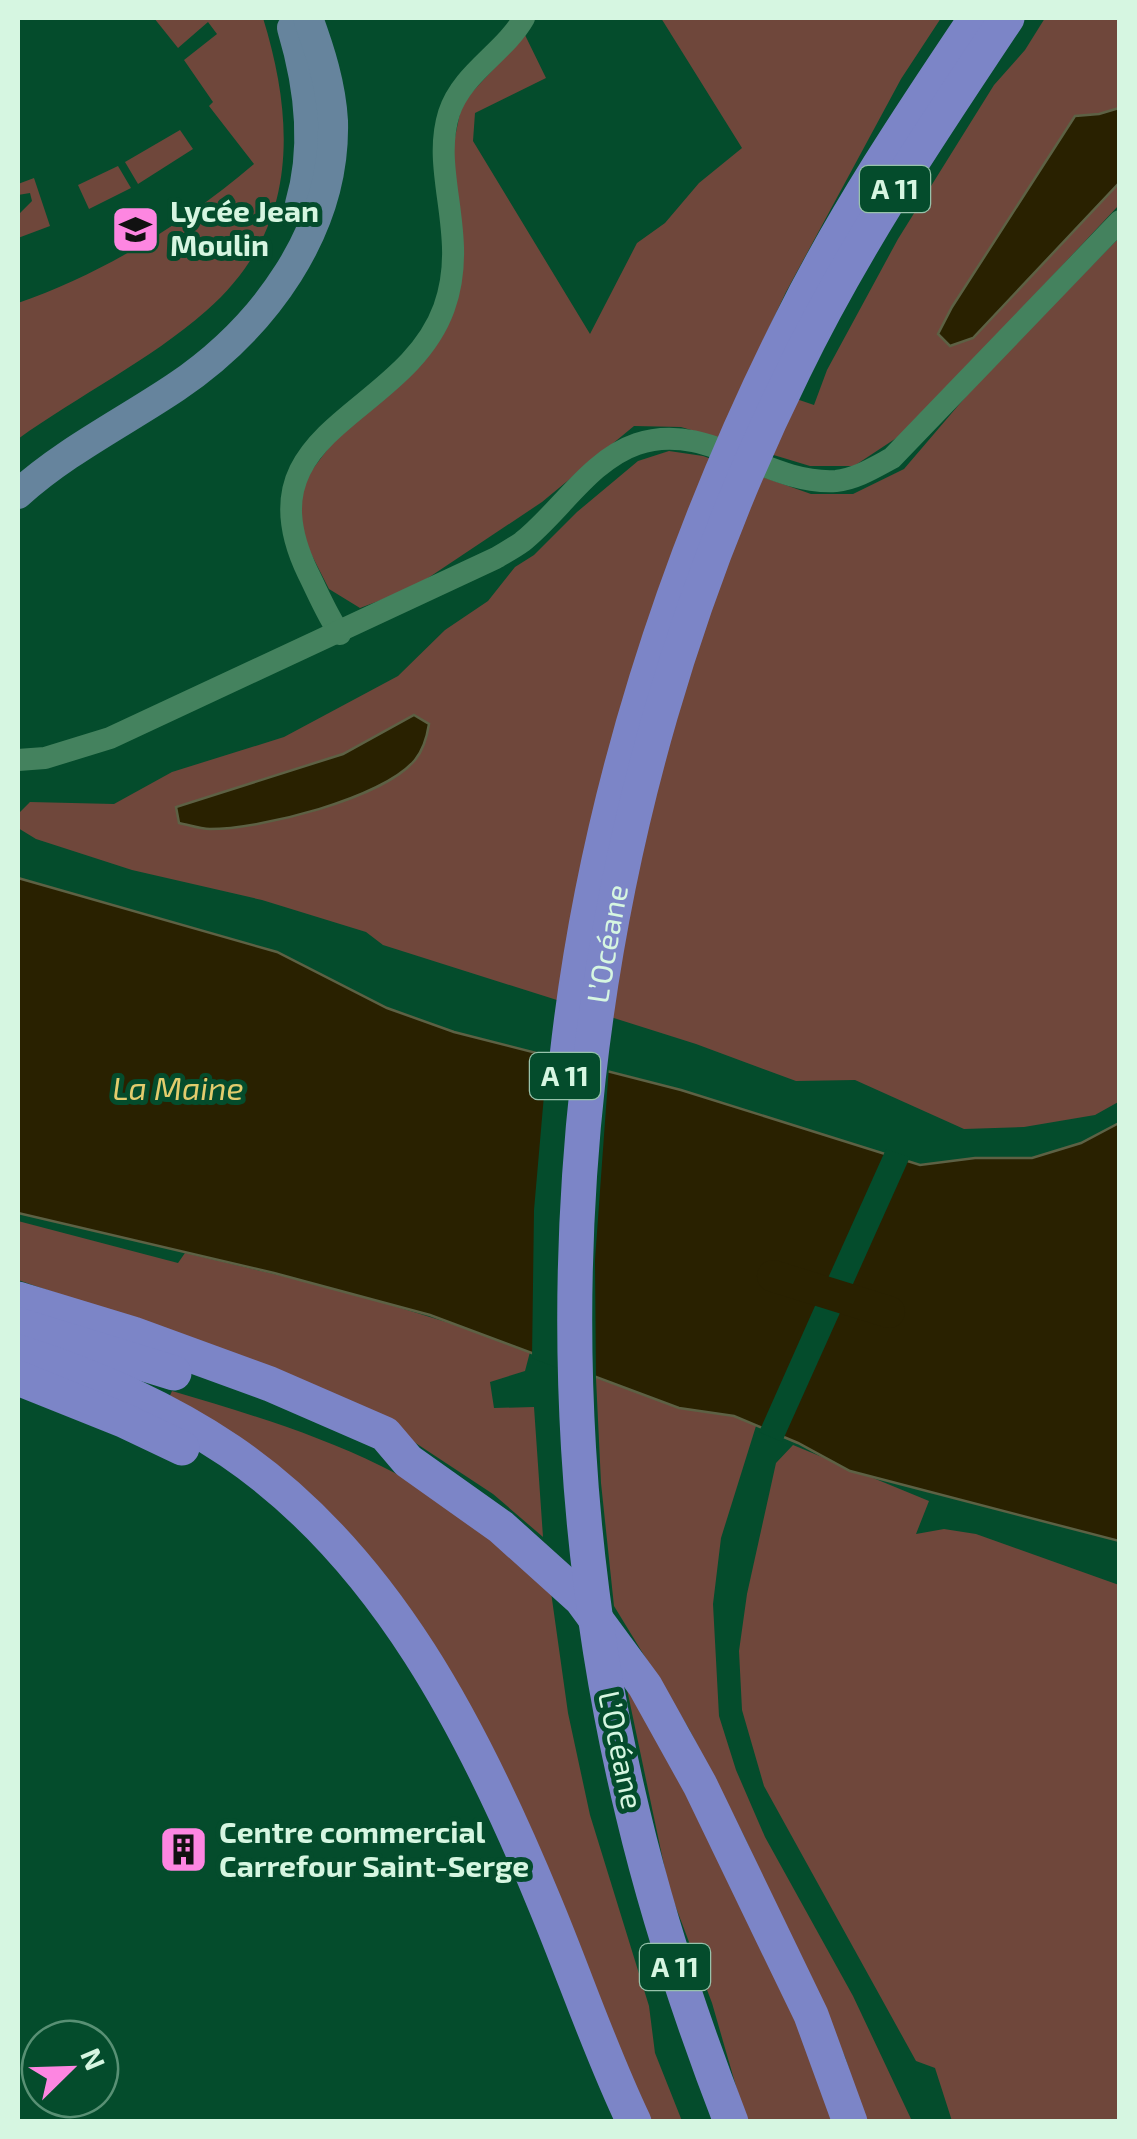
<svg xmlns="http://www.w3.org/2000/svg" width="1137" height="2139" font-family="'Exo 2',sans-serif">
  <rect width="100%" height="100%" fill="#044c2c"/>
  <!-- green -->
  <g fill="#6f473b" fill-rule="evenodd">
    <path d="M154 18H263C296 125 298 231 206 311 149 361 79 395 18 439V303C104 273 185 223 254 164L209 106 213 102 184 60 217 34 208 22 178 48Z"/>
    <path d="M661 18H941L901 79 786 292 744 381 814 405 827 370 898 239 994 85 1025 50 1045 18H1119V108L1099 114 1075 116 952 307 939 334 1102 202 1119 183V205L907 431 854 466H810L681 427 634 426 542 502 413 588 360 608 329 589 303 538 299 497 309 474 330 446 454 302V142L462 103 525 35 546 78 475 113 473 141 590 334 637 243 665 223 699 183 742 148Z"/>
    <path d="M180 130 193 149 138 184 125 162Z"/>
    <path d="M118 166 131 188 89 209 78 185Z"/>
    <path d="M34 178 50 226 18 238V215L32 201 30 193 18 195V184Z"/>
    <path d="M1119 238 1120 1101 1095 1115 1024 1127 964 1129 855 1080 796 1081 696 1044 383 945 366 932 262 900 132 870 36 839 18 828V814L30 802 114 804 172 772 284 737 398 676 445 630 488 601 515 567 534 555 577 512 638 461 669 451 703 456 811 494H853L904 469 986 373ZM414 715 325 808H177L343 754Z"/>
    <path d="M18 1221 178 1263 185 1253C302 1280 418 1308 530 1352L525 1371 490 1382 494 1408 534 1407 543 1537 493 1494 414 1442 141 1322 18 1280Z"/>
    <path d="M596 1378 680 1408 734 1416 756 1426 721 1538 713 1604 719 1716 736 1770 765 1837 853 1996 912 2121H865L845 2057 744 1836 689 1729 614 1606 601 1483Z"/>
    <path d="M172 1391C243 1412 314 1433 381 1466 443 1496 496 1543 550 1585L568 1713 590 1815 649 2006 655 2053 682 2121H650L413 1616 169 1398Z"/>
    <path d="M793 1445 929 1501 916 1534 944 1529 976 1534 1119 1585V2121H952L935 2068 916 2061 764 1786 742 1710 739 1651 747 1594 776 1463Z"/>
    <path d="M624 1675 768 1953 837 2121H746L712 2003 669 1889Z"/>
  </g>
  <!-- water -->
  <g fill="#292100" stroke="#5d6144" stroke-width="2.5">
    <path d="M1119 108V183L973 338 950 346 938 334 952 307 1075 116 1099 114Z"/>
    <path d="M414 715 429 724C427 737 424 749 415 760 382 799 260 829 210 829 200 829 189 825 179 823L176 807 343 754Z"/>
    <path d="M18 878 277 952 387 1008 454 1032 681 1090 920 1165 975 1158H1032L1081 1143 1119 1123V1541L850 1471 798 1443 734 1416 679 1408 430 1315 274 1273 18 1213Z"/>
  </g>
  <!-- pier -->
  <g fill="#044c2c">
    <path d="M548 1049 609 1066 595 1260 596 1383 532 1358 534 1210Z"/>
    <path d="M886 1149 910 1157 782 1442 759 1432 823 1288 845 1295 824 1287Z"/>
  </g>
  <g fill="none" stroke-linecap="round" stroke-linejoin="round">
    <!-- river -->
    <path stroke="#292100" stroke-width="32" d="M773 1276 889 1312"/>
    <!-- minor -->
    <g stroke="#44825e" stroke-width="22">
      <path d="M340 634C327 615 318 593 308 573 238 428 404 418 444 308 470 236 430 173 449 113 462 73 504 53 524 18"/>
      <path d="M18 760 45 758 110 738 496 558C504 553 514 548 522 542 560 512 590 460 637 444 707 420 766 485 836 481 856 479 875 467 892 458L1120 221"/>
    </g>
    <!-- major -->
    <g stroke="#66849d" stroke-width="30">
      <path d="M292 28C309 85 317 146 300 204"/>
      <path d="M18 494C64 452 124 422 176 387 263 328 336 231 333 121 331 85 320 51 308 18"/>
    </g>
    <!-- highway -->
    <g stroke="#7c85c7" stroke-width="35">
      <path d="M567 1057C595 802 676 551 791 322 844 215 910 116 976 18"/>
      <path d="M18 1299 133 1334 270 1384 385 1434 408 1461 501 1527 581 1599 645 1686 700 1785 811 2015 850 2122"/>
      <path d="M18 1325 174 1373"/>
      <path d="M18 1352C91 1375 166 1408 230 1451 386 1557 475 1734 545 1904 575 1976 600 2051 634 2122"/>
      <path d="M18 1378 123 1420 182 1448"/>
      <path id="s1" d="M731 2122C692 2021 658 1919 633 1814 517 1336 576 811 794 370 854 246 931 132 1007 18"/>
    </g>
  </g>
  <!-- icons -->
  <defs>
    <symbol id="school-square" viewBox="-11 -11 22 22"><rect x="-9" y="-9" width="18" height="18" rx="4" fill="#fd86e1" stroke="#044c2c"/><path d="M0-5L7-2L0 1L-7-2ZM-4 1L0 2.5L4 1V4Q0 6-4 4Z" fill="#111"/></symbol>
    <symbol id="building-square" viewBox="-11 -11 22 22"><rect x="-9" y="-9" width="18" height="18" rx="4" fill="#fd86e1" stroke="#044c2c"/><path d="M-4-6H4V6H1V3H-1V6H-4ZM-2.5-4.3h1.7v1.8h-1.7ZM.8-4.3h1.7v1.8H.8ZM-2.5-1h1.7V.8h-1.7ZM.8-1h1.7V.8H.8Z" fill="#111"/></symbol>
  </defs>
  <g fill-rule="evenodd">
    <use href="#school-square" x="108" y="202" width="55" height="55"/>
    <use href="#building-square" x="156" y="1822" width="55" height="55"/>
  </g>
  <g text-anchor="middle" stroke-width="10" stroke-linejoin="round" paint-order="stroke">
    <!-- shield labels -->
    <g fill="#044c2c" stroke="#97c3ab" stroke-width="2.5">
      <rect x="860" y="166" width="70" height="46" rx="8"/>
      <rect x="530" y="1053" width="70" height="46" rx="8"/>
      <rect x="640" y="1944" width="70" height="46" rx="8"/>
    </g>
    <g font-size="28" font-weight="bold" fill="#d6f6e1">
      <text x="895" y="199">A 11</text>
      <text x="565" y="1086">A 11</text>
      <text x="675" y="1977">A 11</text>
    </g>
    <!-- poi labels -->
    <g font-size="30" font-weight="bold" fill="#d6f6e1" stroke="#044c2c" text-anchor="start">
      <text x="170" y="222">Lycée Jean<tspan x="170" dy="34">Moulin</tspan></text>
      <text x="219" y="1843">Centre commercial<tspan x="219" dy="34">Carrefour Saint-Serge</tspan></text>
    </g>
    <!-- street labels -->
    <g font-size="30" fill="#d6f6e1" stroke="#044c2c">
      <text dy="10" stroke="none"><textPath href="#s1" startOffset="1200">L’Océane</textPath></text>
      <text transform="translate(620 1750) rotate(78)" y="10">L’Océane</text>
    </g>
    <!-- water labels -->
    <g font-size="32" font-style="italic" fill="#e2cc6d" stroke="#044c2c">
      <text x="178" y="1100">La Maine</text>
    </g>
  </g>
  <!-- border -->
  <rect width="1137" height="2139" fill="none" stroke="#d6f6e1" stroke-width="40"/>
  <!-- north arrow -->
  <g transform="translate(70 2069) rotate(67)"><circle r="48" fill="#044c2c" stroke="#589074" stroke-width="2.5"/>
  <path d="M0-8L18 38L0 25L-18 38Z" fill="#fd86e1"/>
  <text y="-15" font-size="28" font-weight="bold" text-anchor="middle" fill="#d6f6e1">N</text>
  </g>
</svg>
